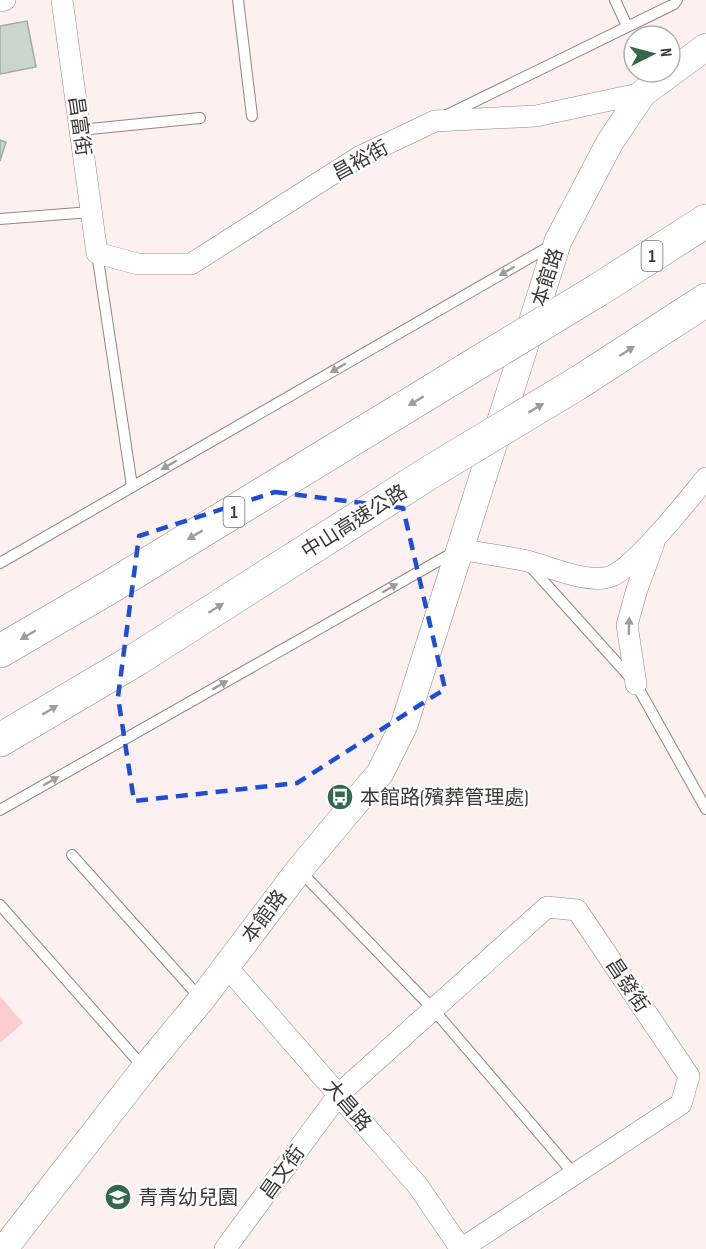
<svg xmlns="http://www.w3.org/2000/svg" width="706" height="1249" font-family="'Sofia Sans Condensed','Noto Sans TC',sans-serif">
  <rect width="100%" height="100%" fill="#fcf0f1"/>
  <!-- green -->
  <path fill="#facdd1" d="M0 996 23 1023 0 1043Z"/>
  <!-- building -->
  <g fill="#cbd5d0" stroke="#a2aca6" stroke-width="1.5">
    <path d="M27 21 36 67 0 74V26Z"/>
    <path d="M0 140 6 142 0 161Z"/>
  </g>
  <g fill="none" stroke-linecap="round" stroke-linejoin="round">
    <defs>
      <g id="service">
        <path d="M238 0 252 116"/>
        <path d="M615 0 627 26"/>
        <path d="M447 115 674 4 677 0"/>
        <path d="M80 130 200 118"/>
        <path d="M0 219 91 212"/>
        <path d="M97 253 132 486"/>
        <path d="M0 563 552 245"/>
        <path d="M529 565 636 684 706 809"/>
        <path d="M0 810 454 552"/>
        <path d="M72 855 201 999"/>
        <path d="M299 870 433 1009 574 1174"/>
        <path d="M0 905 144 1068"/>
      </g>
      <g id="minor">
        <path d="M62 0 97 253 138 264H191L359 157 435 121 536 116 643 93"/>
        <path d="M0 1 5 0"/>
        <path d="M459 549C481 553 502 556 523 560 547 565 585 584 609 577 633 570 688 500 706 478"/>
        <path d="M636 684 627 625 637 589 654 543"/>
        <path d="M226 966 418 1186 461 1249"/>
        <path d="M225 1249 339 1094 547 907 577 910 689 1076 681 1104 461 1249"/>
      </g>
      <path id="tertiary" d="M4 1249 144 1069 201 1000 299 870 380 773 404 725 558 241 610 142 643 93 706 47"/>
      <g id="motorway">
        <path d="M598 290 706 221"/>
        <path d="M578 383 706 300"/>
        <path d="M0 651 110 587 466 370"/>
        <path d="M0 740 137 659 432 471"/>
      </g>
    </defs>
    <!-- service casing -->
    <use href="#service" stroke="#928787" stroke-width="12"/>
    <!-- minor casing -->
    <use href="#minor" stroke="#928787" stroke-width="22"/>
    <!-- tertiary casing -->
    <use href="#tertiary" stroke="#928787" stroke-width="28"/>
    <!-- motorway casing -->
    <use href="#motorway" stroke="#928787" stroke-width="34"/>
    <!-- service -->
    <use href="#service" stroke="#fff" stroke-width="10"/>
    <!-- minor -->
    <use href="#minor" stroke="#fff" stroke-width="21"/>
    <!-- tertiary -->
    <use href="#tertiary" stroke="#fff" stroke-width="27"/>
    <!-- motorway -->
    <use href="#motorway" stroke="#fff" stroke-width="33"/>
    <defs>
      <g id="motorway-bridge">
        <path d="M466 370 598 290"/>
        <path d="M432 471 578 383"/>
      </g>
    </defs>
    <!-- motorway-bridge casing -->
    <use href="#motorway-bridge" stroke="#928787" stroke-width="34" stroke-linecap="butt"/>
    <!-- motorway-bridge -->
    <use href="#motorway-bridge" stroke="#fff" stroke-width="33"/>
  </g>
  <!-- one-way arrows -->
  <defs><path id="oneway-solid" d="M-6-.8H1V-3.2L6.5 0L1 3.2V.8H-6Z" transform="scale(1.5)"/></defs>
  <g fill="#9e9c9c">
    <use href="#oneway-solid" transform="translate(507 271) rotate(150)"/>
    <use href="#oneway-solid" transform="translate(627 351) rotate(-33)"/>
    <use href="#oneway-solid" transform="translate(338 368) rotate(150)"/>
    <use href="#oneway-solid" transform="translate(416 401) rotate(149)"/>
    <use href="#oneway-solid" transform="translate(536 408) rotate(-31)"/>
    <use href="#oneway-solid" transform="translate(169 465) rotate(150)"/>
    <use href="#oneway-solid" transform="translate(195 535) rotate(149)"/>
    <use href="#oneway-solid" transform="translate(390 588) rotate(-30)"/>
    <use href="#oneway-solid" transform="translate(216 608) rotate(-32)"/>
    <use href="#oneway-solid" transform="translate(629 626) rotate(-88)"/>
    <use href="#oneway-solid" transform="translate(28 635) rotate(150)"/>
    <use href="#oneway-solid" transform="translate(220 685) rotate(-30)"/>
    <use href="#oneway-solid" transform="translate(50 710) rotate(-31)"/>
    <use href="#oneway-solid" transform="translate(51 781) rotate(-30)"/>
  </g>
  <!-- marked area -->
  <path fill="none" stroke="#1d4ed8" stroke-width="4.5" stroke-dasharray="12 8" stroke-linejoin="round" d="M275 492 403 508 445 689 297 783 134 801 118 697 139 536Z"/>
  <!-- icons -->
  <defs>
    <symbol id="bus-disc" viewBox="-11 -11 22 22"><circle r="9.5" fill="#33684f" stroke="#fff"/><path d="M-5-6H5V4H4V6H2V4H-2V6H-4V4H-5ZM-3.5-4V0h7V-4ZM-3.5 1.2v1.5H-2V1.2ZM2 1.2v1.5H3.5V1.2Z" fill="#fff"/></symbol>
    <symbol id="school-disc" viewBox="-11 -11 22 22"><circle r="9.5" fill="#33684f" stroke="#fff"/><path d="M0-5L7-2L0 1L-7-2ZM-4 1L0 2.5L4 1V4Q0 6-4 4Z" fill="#fff"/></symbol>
  </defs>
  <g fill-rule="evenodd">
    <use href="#bus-disc" x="325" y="782" width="30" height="30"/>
    <use href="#school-disc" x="103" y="1182" width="30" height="30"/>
  </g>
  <g text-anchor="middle" stroke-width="4.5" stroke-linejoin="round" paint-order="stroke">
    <!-- shield labels -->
    <g fill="#fff" stroke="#767474" stroke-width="1.5">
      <rect x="641.5" y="241" width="21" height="30" rx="4.5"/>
      <rect x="223.5" y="497" width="21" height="30" rx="4.5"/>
    </g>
    <g font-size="18" font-weight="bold" fill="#3c3838">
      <text x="652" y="262">1</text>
      <text x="234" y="518">1</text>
    </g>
    <!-- street labels -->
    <g font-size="20" fill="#3c3838" stroke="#fff">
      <text transform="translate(80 126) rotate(82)" y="7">昌富街</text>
      <text transform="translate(360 160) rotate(-29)" y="7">昌裕街</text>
      <text transform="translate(547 277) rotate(-72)" y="7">本館路</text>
      <text transform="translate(354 521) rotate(-32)" y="7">中山高速公路</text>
      <text transform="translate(264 916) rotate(-53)" y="7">本館路</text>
      <text transform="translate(628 985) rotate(56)" y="7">昌發街</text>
      <text transform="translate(348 1105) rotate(49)" y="7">大昌路</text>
      <text transform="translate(282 1172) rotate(-54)" y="7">昌文街</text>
    </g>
    <!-- poi labels -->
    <g font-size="20" fill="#3c3838" stroke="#fff" text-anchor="start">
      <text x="360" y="804">本館路(殯葬管理處)</text>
      <text x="138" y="1204">青青幼兒園</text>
    </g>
  </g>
  <!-- north arrow -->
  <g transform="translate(652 54) rotate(84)"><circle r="28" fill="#ffffff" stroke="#b1afaf" stroke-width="1.5"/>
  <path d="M0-4.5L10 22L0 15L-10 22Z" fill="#33684f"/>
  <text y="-9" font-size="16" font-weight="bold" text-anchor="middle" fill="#3c3838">N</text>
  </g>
</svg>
